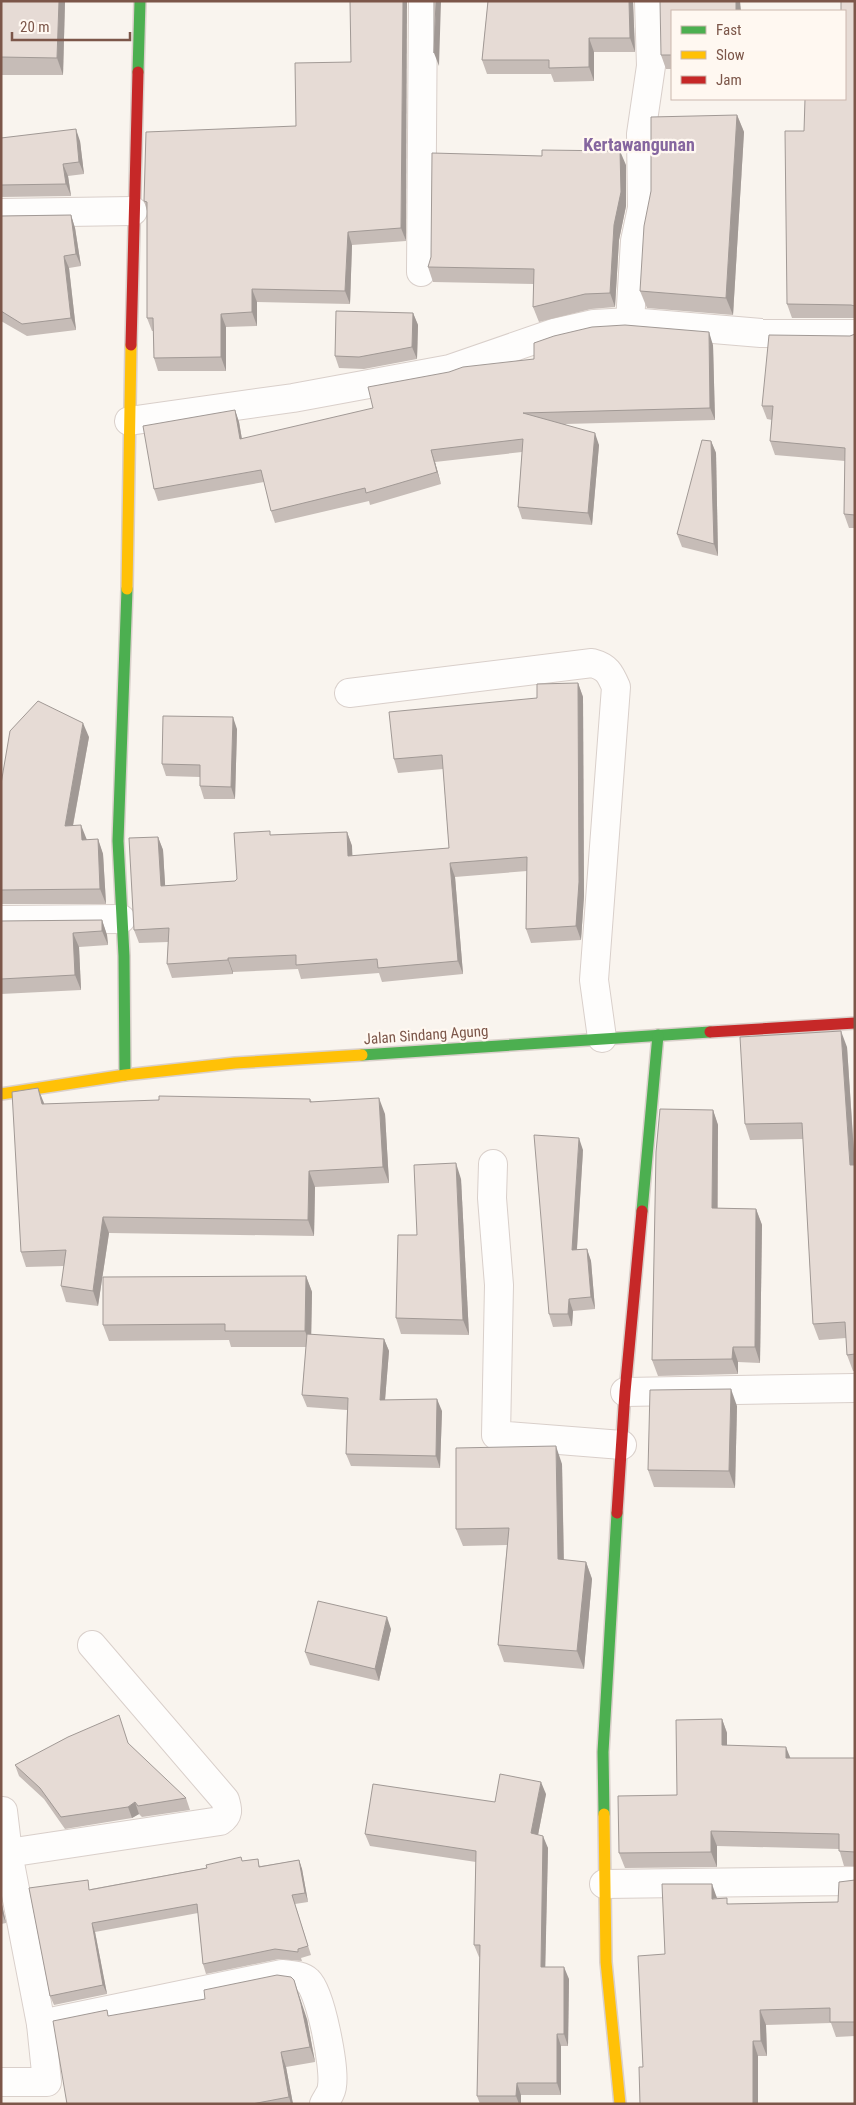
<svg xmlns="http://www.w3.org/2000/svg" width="856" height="2105" font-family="'Roboto Condensed',sans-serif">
  <rect width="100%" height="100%" fill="#f9f4ee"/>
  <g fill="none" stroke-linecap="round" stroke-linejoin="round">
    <defs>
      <g id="street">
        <path d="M1 213 133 211"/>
        <path d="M421 272 423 1"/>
        <path d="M630 322 635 241 642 208 641 134 651 66 649 1"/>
        <path d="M129 421 293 398 450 369 554 333 594 324 630 322 761 333 855 334"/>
        <path d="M349 693 592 663C607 667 610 673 616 687L594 980 602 1038"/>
        <path d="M1 920 121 919"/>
        <path d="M493 1164 492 1198 499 1285 496 1435 622 1445"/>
        <path d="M625 1392 855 1388"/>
        <path d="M8 1853 220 1821C229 1815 228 1810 225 1800L92 1645"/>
        <path d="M604 1884 855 1881"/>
        <path d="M41 2024 282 1974C290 1975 302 1975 308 1981 321 1993 335 2068 332 2086 332 2092 327 2098 324 2104"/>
        <path d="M1 2082H47L41 2024 8 1853 3 1811"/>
      </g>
      <g id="fast">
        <path d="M138 72 140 1"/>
        <path d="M362 1055 710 1032"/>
        <path d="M125 1075 124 956 118 841 127 589"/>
        <path d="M642 1211 658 1035"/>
        <path d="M604 1814 603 1752 617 1513"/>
      </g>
      <g id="slow">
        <path d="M127 589 131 345"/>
        <path d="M1 1094 125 1075 235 1063 362 1055"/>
        <path d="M604 1814 606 1962 620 2104"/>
      </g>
      <g id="jam">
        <path d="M131 345 138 72"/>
        <path d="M710 1032 855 1023"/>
        <path d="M617 1513 625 1392 642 1211"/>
      </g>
    </defs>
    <!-- street casing -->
    <use href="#street" stroke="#d9cfca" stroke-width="30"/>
    <!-- fast casing -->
    <use href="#fast" stroke="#dad0cb" stroke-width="14"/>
    <!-- slow casing -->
    <use href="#slow" stroke="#dad0cb" stroke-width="14"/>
    <!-- jam casing -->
    <use href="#jam" stroke="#dad0cb" stroke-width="14"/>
    <!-- street -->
    <use href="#street" stroke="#fefdfc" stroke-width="28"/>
    <!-- fast -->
    <use href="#fast" stroke="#4caf50" stroke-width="11"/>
    <!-- slow -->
    <use href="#slow" stroke="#ffc107" stroke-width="11"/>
    <!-- jam -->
    <use href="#jam" stroke="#c62828" stroke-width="11"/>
  </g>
  <!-- wall -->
  <g fill="#c6bcb7">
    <path d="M1 1H65L63 75H1Z"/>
    <path d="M488 1H633L635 52H594V81L554 82 551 74H487L482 60Z"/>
    <path d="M855 1V318H792L787 304 804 131 845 99Z"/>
    <path d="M672 11V69H666L661 55Z"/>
    <path d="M351 62 406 241 352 245 350 304 257 302V326L226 327V371H158L154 358 153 331H152L147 318V211L144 201 296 126Z"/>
    <path d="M737 115 744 132 733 315 647 308 640 291Z"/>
    <path d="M1 138 80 141 84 174 68 176 71 196 1 197Z"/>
    <path d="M626 165V206L619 240 615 307 591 309 539 322 533 307 534 284 433 282 428 267Z"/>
    <path d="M71 215 75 228 81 266 69 268 76 330 27 336 1 321V216Z"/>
    <path d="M413 313 418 325 417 359 364 369 339 368 335 356Z"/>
    <path d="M855 334V528H849L844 514 845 461 775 455 770 441 772 420 767 419 762 406 850 336Z"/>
    <path d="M713 345 715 420 565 424 599 445 592 525 522 519 518 507 522 452 435 462 441 484 370 505 369 501 275 523 271 511 264 482 158 501 154 489 235 410 239 422 242 439Z"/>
    <path d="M711 441 716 453 718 556 682 547 677 534Z"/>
    <path d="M578 683 583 697 584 896 581 940 531 943 526 929 527 871 455 877 463 974 382 982 379 973 301 979 298 969 233 972V974L172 978 167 964 168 942 139 943 134 930 158 837 163 850 165 886 235 881 272 835 347 832 352 846V856L449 848 443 769 398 773 394 759 537 698Z"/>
    <path d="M237 729 235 799H204L200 786V777L166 776 162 764Z"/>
    <path d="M89 737 73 826 87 840 98 839 103 854 106 904H1V784Z"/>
    <path d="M102 920 107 935 108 945 79 947 81 990 1 994V921Z"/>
    <path d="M847 1047 855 1165V1371H853L847 1355 846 1338 819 1340 813 1324 803 1139 750 1140 745 1124Z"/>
    <path d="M310 1099 312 1102 385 1114 389 1183 315 1187 314 1236 109 1233 98 1306 66 1302 61 1286 64 1266 26 1267 21 1252 44 1104Z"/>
    <path d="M713 1110 718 1125V1208L756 1209 762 1225 760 1363 738 1362V1374L658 1376 652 1360Z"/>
    <path d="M583 1150 577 1250 587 1249 591 1261 595 1309 573 1311 572 1326 553 1327 549 1314Z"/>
    <path d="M461 1179 469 1335 401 1334 396 1318 417 1235Z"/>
    <path d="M306 1276 312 1292 311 1335 384 1339 389 1351 385 1400 442 1411 440 1468 351 1466 346 1454 347 1410 307 1407 302 1395 306 1347H231L229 1340 109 1341 103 1325Z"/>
    <path d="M737 1406 735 1488 654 1487 648 1470Z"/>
    <path d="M562 1464 564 1560 586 1562 592 1579 584 1669 504 1662 498 1645 507 1545 463 1546 456 1529Z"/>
    <path d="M391 1629 379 1681 310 1665 305 1652Z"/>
    <path d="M722 1719 727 1733V1745L790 1758H855V1866H844L839 1849 717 1846V1867L625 1868 619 1853 677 1795Z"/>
    <path d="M15 1765 186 1798 190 1810 142 1817 139 1814 132 1818 65 1829 44 1799 19 1776Z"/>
    <path d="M546 1794 538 1835 548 1848 545 1967 569 1979 568 2046H561V2095H521V2104H480L477 2096 480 1957H479L474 1945 476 1862 370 1846 365 1834 495 1802Z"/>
    <path d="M299 1860 302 1869 308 1902 295 1904 311 1955 301 1958 302 1961 279 1959 206 1974 203 1964 198 1913 95 1932 107 1994 54 2005 50 1996 91 1889 243 1861 261 1866Z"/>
    <path d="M855 1880V2036L836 2037 831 2023 766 2025 767 2056H758V2104H640L643 2067 665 1954 717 1898 729 1904 838 1902Z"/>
    <path d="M1 1900 6 1923 1 1924Z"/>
    <path d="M109 2016 307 2019 315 2062 286 2067 293 2104H67Z"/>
  </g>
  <!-- shaded-wall -->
  <g fill="#a19995">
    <path d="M59 1H65L63 75 57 58Z"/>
    <path d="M403 1H407L406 241 401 228Z"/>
    <path d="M436 1H441L439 66 434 53Z"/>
    <path d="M629 1H633L635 52 630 38Z"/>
    <path d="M736 1H740L741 11H736Z"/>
    <path d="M589 38 594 52V81L589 67Z"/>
    <path d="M737 115 744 132 733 315 726 298Z"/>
    <path d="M76 129 80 141 84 174 79 162Z"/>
    <path d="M620 151 626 165V206L619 240 615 307 610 293 614 225Z"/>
    <path d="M63 164 68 176 71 196 66 184Z"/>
    <path d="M71 215 75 228 81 266 76 254Z"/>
    <path d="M348 232 352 245 350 304 345 291Z"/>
    <path d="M64 256 69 268 76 330 71 318Z"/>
    <path d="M252 289 257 302V326L252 312Z"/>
    <path d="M413 313 418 325 417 359 412 347Z"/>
    <path d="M221 314 226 327V371L221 357Z"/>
    <path d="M709 332 713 345 715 420 710 408Z"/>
    <path d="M235 410 239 422 244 452 240 439Z"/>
    <path d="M595 433 599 445 592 525 588 513Z"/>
    <path d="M711 441 716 453 718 556 714 544Z"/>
    <path d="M431 450 435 462 441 484 437 472Z"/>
    <path d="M578 683 583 697 584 896 581 940 576 926Z"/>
    <path d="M233 717 237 729 235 799 231 787Z"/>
    <path d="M83 723 89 737 70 841 65 826Z"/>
    <path d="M81 825 87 840H82Z"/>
    <path d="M347 832 352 846 353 869 348 856Z"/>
    <path d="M158 837 163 850 166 900 161 886Z"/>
    <path d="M98 839 103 854 106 904 100 889Z"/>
    <path d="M450 863 455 877 463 974 458 961Z"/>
    <path d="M102 920 107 935 108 945 102 931Z"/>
    <path d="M73 933 79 947 81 990 75 975Z"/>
    <path d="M228 958 233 972V974L228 960Z"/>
    <path d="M841 1031 847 1047 855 1170 850 1165Z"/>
    <path d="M38 1088 44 1103 48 1119 42 1104Z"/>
    <path d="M379 1098 385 1114 389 1183 383 1167Z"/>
    <path d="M713 1110 718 1125 717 1223 712 1208Z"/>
    <path d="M579 1138 583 1150 576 1262 572 1250Z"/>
    <path d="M456 1163 461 1179 469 1335 463 1320Z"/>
    <path d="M309 1171 315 1187 314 1236 308 1220Z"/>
    <path d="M756 1209 762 1225 760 1363 755 1347Z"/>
    <path d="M103 1217 109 1233 98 1306 93 1291Z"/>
    <path d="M587 1249 591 1261 595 1309 591 1297Z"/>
    <path d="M306 1276 312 1292 311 1347 305 1331Z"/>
    <path d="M569 1299 573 1311 572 1326 568 1314Z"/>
    <path d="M384 1339 389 1351 384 1412 380 1400Z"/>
    <path d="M733 1347 738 1362V1374L732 1359Z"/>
    <path d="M731 1389 737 1406 735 1488 729 1471Z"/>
    <path d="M437 1399 442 1411 440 1468 436 1456Z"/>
    <path d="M556 1446 562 1464 564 1576 558 1559Z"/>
    <path d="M586 1562 592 1579 584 1669 577 1651Z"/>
    <path d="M387 1617 391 1629 379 1681 375 1669Z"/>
    <path d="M722 1719 727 1733V1760L722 1745Z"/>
    <path d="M786 1747 792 1762 786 1758Z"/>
    <path d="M541 1782 546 1794 536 1845 531 1833Z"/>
    <path d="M135 1802 139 1814 132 1818 128 1807Z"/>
    <path d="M711 1831 717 1846V1867L711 1852Z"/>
    <path d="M543 1836 548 1848 545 1979 541 1967Z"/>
    <path d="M299 1860 302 1869 308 1902 305 1893Z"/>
    <path d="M712 1884 717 1898 712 1899Z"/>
    <path d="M1 1900 6 1923 1 1911Z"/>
    <path d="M92 1923 95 1932 107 1994 103 1985Z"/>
    <path d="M564 1967 569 1979 568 2046 564 2034Z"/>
    <path d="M294 1980 307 2019 315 2062 310 2047Z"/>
    <path d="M760 2010 766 2025 767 2056 761 2041Z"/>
    <path d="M557 2034 561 2046V2095L557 2083Z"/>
    <path d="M753 2041 758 2056V2104H753Z"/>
    <path d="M281 2052 286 2067 293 2104H291L289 2097Z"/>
    <path d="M517 2083 521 2095V2104H519L516 2096Z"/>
  </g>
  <!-- building -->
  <g fill="#e6dbd5" stroke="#a19995">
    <path d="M1 1H59L57 58 1 57Z"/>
    <path d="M350 1H403L401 228 348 232 345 291 252 289V312L221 314V357L154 358 153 318H147V202L144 201 146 132 296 126 295 63 351 62Z"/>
    <path d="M434 1H436L434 53Z"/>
    <path d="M488 1H629L630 38H589V67L549 68V60H482Z"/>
    <path d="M660 1H736V11H672V55H661Z"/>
    <path d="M841 1H855V306L851 305 787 304 785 131H804L805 99H845V11H841Z"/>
    <path d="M737 115 726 298 640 291 644 226 651 191V117Z"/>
    <path d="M76 129 79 162 63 164 66 184 1 185V138Z"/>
    <path d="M542 150 620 151 621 192 614 225 610 293 585 294 533 307 534 269 428 267 431 257 432 153 542 156Z"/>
    <path d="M71 215 76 254 64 256 71 318 22 324 1 311V216Z"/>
    <path d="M336 311 413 313 412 347 359 357 335 356Z"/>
    <path d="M625 325 709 332 710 408 523 413 595 433 588 513 518 507 523 439 431 450 437 472 366 493 365 488 271 511 261 470 154 489 143 426 235 410 240 439 373 408 368 387 449 372 463 367 534 359V343L554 336 592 327Z"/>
    <path d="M855 334V515L844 514 845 448 770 441 773 406H762L769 335 850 336Z"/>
    <path d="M702 440 711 441 714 544 677 534Z"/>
    <path d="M578 683 579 882 576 926 526 929 527 857 450 863 458 961 378 968 377 959 296 965V955L228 958V960L167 964 169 928 134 930 129 838 158 837 161 886 235 881 237 879 234 833 270 831V835L347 832 348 856 449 848 442 755 394 759 389 712 537 698V684Z"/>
    <path d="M38 701 83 723 65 826 81 825 82 840 98 839 100 889 1 890V784L10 731Z"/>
    <path d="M163 716 233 717 231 787 200 786V765L162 764Z"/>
    <path d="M102 920V931L73 933 75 975 1 979V921Z"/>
    <path d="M841 1031 850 1165H855V1354L847 1355 845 1322 813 1324 802 1123 745 1124 740 1037Z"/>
    <path d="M38 1088 42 1104 159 1100V1096L310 1099V1102L379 1098 383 1167 309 1171 308 1220 103 1217 93 1291 61 1286 66 1250 21 1252 12 1092Z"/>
    <path d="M660 1109 713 1110 712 1208 756 1209 755 1347H733L732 1359 652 1360 656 1152Z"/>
    <path d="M534 1135 579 1138 572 1250 587 1249 591 1297 569 1299 568 1314H549Z"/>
    <path d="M456 1163 463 1320 396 1318 398 1235H417L414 1165Z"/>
    <path d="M306 1276 305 1331H225V1324L103 1325V1277Z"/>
    <path d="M307 1334 384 1339 380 1400 437 1399 436 1456 346 1454 348 1398 302 1395Z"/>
    <path d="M731 1389 729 1471 648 1470 650 1390Z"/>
    <path d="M556 1446 558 1559 586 1562 577 1651 498 1645 509 1528 456 1529V1448Z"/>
    <path d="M318 1601 387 1617 375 1669 305 1652Z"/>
    <path d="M119 1715 128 1743 186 1798 138 1806 135 1802 128 1807 61 1817 40 1788 15 1765 68 1737Z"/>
    <path d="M722 1719V1745L786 1747V1758H855V1852L839 1851V1834L711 1831V1852L619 1853 618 1796 677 1795 676 1720Z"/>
    <path d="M500 1774 541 1782 531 1833 543 1836 541 1967H564V2034H557V2083H517L516 2096H477L480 1945H474L476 1851 365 1834 373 1784 495 1802Z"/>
    <path d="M241 1857 242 1861 258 1859 259 1867 299 1860 305 1893 292 1895 308 1946 298 1949V1952L275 1949 203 1964 197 1904 92 1923 103 1985 50 1996 29 1888 88 1880 89 1890 207 1868 206 1865Z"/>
    <path d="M855 1880V2022H830V2008L760 2010 761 2041H753V2104H640L639 2067H643L638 1956 665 1954 662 1884H712V1899L727 1898V1904L838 1902 839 1882Z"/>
    <path d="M277 1975 291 1977 294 1980 301 2004 310 2047 281 2052 289 2097 252 2104H67L53 2021 107 2010 108 2016 205 1999 204 1990Z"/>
  </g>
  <g text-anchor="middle" stroke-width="4.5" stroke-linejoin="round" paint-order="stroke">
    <!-- street labels -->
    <g font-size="15" fill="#7c5649" stroke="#fff8f1">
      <text transform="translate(426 1035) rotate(-4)" y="5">Jalan Sindang Agung</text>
    </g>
    <!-- quarter labels -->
    <g font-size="18" font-weight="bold" fill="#85669f" stroke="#fff8f1">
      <text x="639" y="151">Kertawangunan</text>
    </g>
  </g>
  <!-- border -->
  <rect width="856" height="2105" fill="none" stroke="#7c5649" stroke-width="5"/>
  <!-- legend -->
  <rect x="671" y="10" width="175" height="90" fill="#fff8f1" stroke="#cbb7ae"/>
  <rect x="681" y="26" width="25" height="8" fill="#4caf50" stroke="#cbb7ae"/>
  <text x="716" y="35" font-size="15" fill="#7c5649">Fast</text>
  <rect x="681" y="51" width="25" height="8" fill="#ffc107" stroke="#cbb7ae"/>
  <text x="716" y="60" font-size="15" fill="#7c5649">Slow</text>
  <rect x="681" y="76" width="25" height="8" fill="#c62828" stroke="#cbb7ae"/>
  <text x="716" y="85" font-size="15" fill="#7c5649">Jam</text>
  <!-- scale -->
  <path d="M12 32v8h118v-8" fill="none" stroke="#7c5649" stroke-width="2.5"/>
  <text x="20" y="32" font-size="15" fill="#7c5649" stroke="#fff8f1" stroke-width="4" paint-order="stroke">20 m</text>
</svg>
